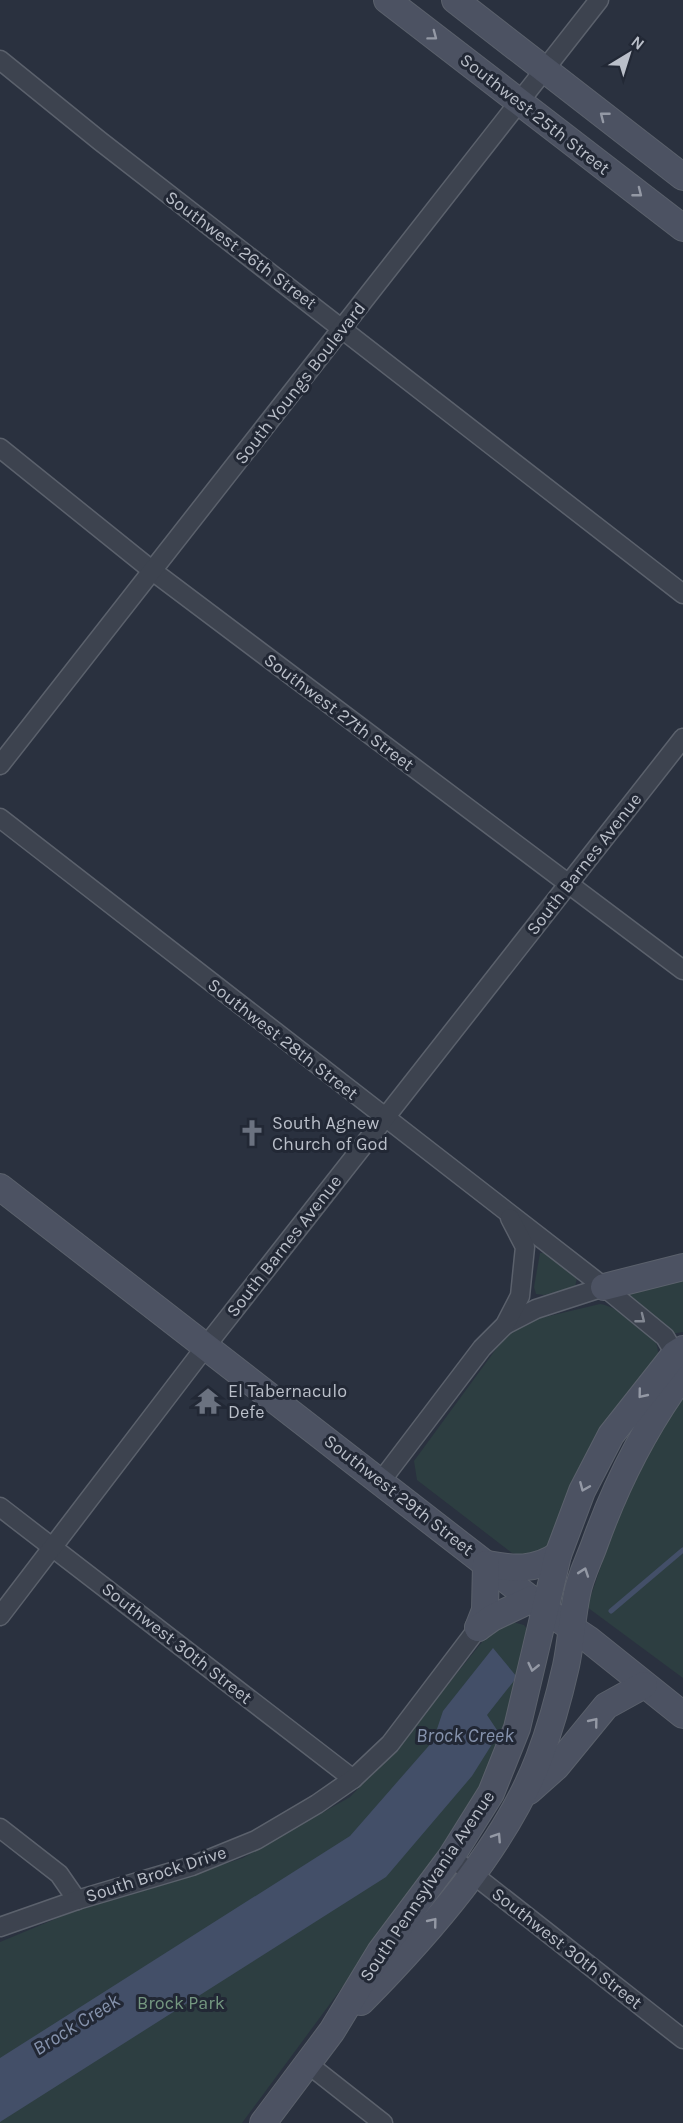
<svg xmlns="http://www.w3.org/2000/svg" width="683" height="2123" font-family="Karla,sans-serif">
  <rect width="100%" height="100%" fill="#2a313f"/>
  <!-- green -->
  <g fill="#2d3e41">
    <path d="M540 1253H546L577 1278 575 1287 544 1295 536 1294 534 1287Z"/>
    <path d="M683 1273V1332L671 1334 617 1291Z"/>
    <path d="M600 1304C615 1306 647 1327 655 1341 658 1346 658 1353 659 1360L547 1548 523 1556 512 1553 417 1480 414 1461 507 1334 528 1321Z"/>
    <path d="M683 1390V1678L587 1607 634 1470Z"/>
    <path d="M505 1620 524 1625 530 1633 516 1697 488 1778 454 1836 242 2123H0V1942L72 1912 243 1858 350 1797 390 1756 495 1626Z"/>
  </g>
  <!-- water -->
  <path fill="#434f68" d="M493 1648 517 1677 487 1715 499 1733 472 1776 386 1877 0 2122V2058L350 1836 433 1741 443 1711Z"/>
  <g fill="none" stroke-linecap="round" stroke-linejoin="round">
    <!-- stream -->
    <path stroke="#434f68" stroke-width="5" d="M611 1611 683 1550"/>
    <defs>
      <g id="street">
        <path d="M0 60 100 141 683 594"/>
        <path d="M0 448 154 572 683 970"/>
        <path d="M0 765 599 0"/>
        <path d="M0 818 604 1287 665 1337 675 1354"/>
        <path d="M505 1325 536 1309 604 1287"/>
        <path d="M381 1481 482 1348 505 1325 520 1296 525 1247 510 1218"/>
        <path d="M0 1507 353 1779"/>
        <path d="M0 1616 206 1346 683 738"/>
        <path d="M0 1828 59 1874 77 1900"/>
        <path d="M451 1857 683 2039"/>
        <path d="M0 1927 77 1900 192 1866 256 1840 317 1804 353 1779 390 1744 478 1628"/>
        <path d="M308 2064 383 2123"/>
      </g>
      <g id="secondary">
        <path d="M387 0 683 228"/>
        <path d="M455 0 683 177"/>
        <path d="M0 1187 545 1610 588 1639 683 1715"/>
        <path d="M604 1287 683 1267"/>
        <path d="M487 1564C513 1569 535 1571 558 1555"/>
        <path d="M478 1628 485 1610 486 1564"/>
        <path d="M478 1628 492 1618 532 1599"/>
        <path d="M529 1791 556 1767 606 1706 644 1685"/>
        <path d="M361 2002C428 1934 505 1847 539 1758 550 1729 559 1697 566 1666 571 1643 572 1618 577 1594 580 1577 589 1560 595 1543 617 1482 645 1427 683 1375"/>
        <path d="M263 2123 332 2031 380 1952 451 1857 491 1793 517 1728 558 1555 582 1491 611 1435 675 1354 683 1349"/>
      </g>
    </defs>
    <!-- street casing -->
    <use href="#street" stroke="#5b616c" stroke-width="21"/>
    <!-- secondary casing -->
    <use href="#secondary" stroke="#5b616c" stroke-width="28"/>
    <!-- street -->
    <use href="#street" stroke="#3d434f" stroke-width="18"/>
    <!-- secondary -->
    <use href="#secondary" stroke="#4c5262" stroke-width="26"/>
  </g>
  <!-- one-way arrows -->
  <defs><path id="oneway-chevron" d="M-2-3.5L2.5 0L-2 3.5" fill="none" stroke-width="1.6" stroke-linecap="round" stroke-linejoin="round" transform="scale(1.5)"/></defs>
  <g stroke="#9499a5">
    <use href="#oneway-chevron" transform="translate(433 36) rotate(37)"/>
    <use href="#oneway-chevron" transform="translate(604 116) rotate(-142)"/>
    <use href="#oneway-chevron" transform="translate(638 193) rotate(38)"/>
    <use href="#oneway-chevron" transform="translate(642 1394) rotate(129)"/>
    <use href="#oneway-chevron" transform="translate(584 1487) rotate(113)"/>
    <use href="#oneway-chevron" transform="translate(584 1572) rotate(-71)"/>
    <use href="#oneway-chevron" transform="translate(533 1667) rotate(103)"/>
    <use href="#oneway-chevron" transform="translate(594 1722) rotate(-51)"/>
    <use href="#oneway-chevron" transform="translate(497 1837) rotate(-57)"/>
    <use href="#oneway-chevron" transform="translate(433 1922) rotate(-51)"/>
  </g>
  <use stroke="#828792" href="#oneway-chevron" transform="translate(641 1319) rotate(38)"/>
  <!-- icons -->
  <defs>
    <symbol id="church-bare" viewBox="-9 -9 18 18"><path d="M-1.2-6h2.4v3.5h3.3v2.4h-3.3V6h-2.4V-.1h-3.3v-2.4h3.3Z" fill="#6b7280" stroke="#222835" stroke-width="2.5" paint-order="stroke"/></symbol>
    <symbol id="temple-bare" viewBox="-9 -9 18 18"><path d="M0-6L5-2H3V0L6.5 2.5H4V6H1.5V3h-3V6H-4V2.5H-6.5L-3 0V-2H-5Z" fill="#6b7280" stroke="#222835" stroke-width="2.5" paint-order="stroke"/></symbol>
  </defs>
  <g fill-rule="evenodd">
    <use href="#church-bare" x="233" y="1114" width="38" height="38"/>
    <use href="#temple-bare" x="189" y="1382" width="38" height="38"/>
  </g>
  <g text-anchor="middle" stroke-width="6" stroke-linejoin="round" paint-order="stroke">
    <!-- street labels -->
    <g font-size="18" fill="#babfc9" stroke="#222835">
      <text transform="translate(535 114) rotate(38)" y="6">Southwest 25th Street</text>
      <text transform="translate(241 250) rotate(37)" y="6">Southwest 26th Street</text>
      <text transform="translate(300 383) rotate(-52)" y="6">South Youngs Boulevard</text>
      <text transform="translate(339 712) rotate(37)" y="6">Southwest 27th Street</text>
      <text transform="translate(584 864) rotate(-52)" y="6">South Barnes Avenue</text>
      <text transform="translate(283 1039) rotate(38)" y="6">Southwest 28th Street</text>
      <text transform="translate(284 1246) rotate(-52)" y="6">South Barnes Avenue</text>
      <text transform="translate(399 1495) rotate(38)" y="6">Southwest 29th Street</text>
      <text transform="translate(177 1643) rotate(38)" y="6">Southwest 30th Street</text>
      <text transform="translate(156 1874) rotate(-18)" y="6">South Brock Drive</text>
      <text transform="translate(427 1886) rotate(-56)" y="6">South Pennsylvania Avenue</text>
      <text transform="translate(567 1948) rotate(38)" y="6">Southwest 30th Street</text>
    </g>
    <!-- poi labels -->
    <g font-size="18" fill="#babfc9" stroke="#222835" text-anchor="start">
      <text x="272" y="1129">South Agnew<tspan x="272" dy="21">Church of God</tspan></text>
      <text x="228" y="1397">El Tabernaculo<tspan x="228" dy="21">Defe</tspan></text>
    </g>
    <!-- park labels -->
    <g font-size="18" fill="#749780" stroke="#222835">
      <text x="181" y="2009">Brock Park</text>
    </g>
    <!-- water labels -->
    <g font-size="20" font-style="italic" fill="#8693ad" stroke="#222835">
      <text x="465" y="1742">Brock Creek</text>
      <text transform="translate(76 2024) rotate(-32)" y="7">Brock Creek</text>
    </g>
  </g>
  <!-- north arrow -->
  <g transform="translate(629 54) rotate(38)" stroke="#222835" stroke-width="4.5" paint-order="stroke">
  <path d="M0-4.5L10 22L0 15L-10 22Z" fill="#babfc9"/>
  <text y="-9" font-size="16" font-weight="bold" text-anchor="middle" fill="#babfc9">N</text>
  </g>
</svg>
